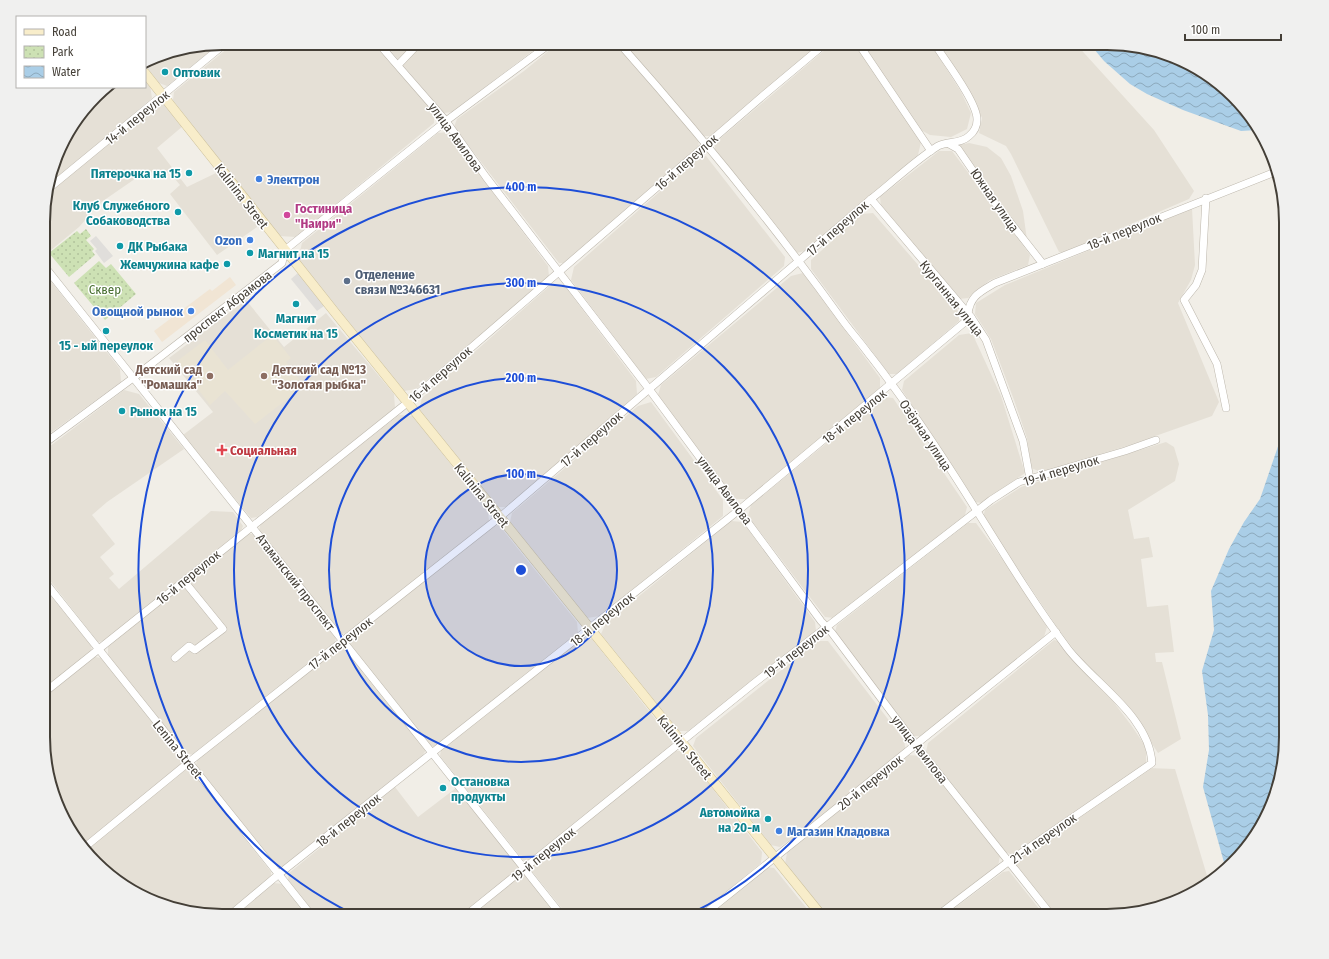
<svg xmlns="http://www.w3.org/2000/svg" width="1329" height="959" font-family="'Fira Sans Condensed',sans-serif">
  <defs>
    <pattern id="park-dots" width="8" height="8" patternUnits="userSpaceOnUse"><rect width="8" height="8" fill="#cde1b4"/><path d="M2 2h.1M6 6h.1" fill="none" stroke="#b1c29b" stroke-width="1.8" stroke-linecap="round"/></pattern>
    <pattern id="water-waves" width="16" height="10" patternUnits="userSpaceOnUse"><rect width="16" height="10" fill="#aacee7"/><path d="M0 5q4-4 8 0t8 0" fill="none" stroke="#8ca9bc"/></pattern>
  </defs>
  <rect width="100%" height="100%" fill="#f1eee7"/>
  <!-- residential -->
  <g fill="#e5e0d6">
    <path d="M220 43 167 86 159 83 145 65V62L154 57Z"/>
    <path d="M234 43H372L434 112V123L296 237 279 236 173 100 174 92Z"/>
    <path d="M384 43H543L453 112 444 113Z"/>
    <path d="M558 43H614L698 139 699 148 566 263H559L454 127 457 119 524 71Z"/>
    <path d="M624 43H822L711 136H704Z"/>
    <path d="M833 43H854L921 142 918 155 805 251 797 253 715 151V143Z"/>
    <path d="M862 43H930L961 92 971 113 967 129 951 137 930 135 921 130Z"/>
    <path d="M937 43H1075L1154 130 1194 191 1189 199 1063 253 1059 252 1011 154 1006 146 979 133 982 118 974 99Z"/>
    <path d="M145 78 150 85 152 98 49 185 62 143 104 88 145 87Z"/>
    <path d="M156 105H166L183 126 157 148 187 187 218 172 257 220V227L217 255 170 194 180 185 170 173 145 172 100 203 79 227 45 255 46 194Z"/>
    <path d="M448 132 548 266 549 277 416 389 404 391 298 260 302 243 438 133Z"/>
    <path d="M969 143 987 147 1001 158 1011 176 1023 211 1027 240 959 145Z"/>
    <path d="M939 151H952L1030 255 1028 265 990 280 968 298 959 299 881 207 880 197Z"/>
    <path d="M706 156 785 257 784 266 656 377 646 379 571 280 574 267 698 158Z"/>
    <path d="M1192 208 1195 265 1191 280 1178 303 1219 402 1212 416 1130 445 1041 472 1031 468 1027 438 1014 400 991 339 975 314 976 303 1005 285Z"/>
    <path d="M873 213 959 312V321L897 374H889L811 269V260L862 214Z"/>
    <path d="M803 273 880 378V389L747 499H735L658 395 661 385 791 276Z"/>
    <path d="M45 274 120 369 121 382 45 437Z"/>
    <path d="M552 284 564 285 636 381 637 394 507 507H498L419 410 422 398Z"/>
    <path d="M246 300 284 347 326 313 394 394 395 408 257 517 251 518 183 435 213 412 169 358Z"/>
    <path d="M972 333 1001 396 1025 473 982 503 974 502 902 390 904 381 959 335Z"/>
    <path d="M124 390 139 394 184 449 107 502 92 515 115 544 100 557 114 574 109 578 119 589 211 511 233 512 243 526 241 531 106 641 98 642 45 574V496L50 492 45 484V450Z"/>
    <path d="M883 397 893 398 967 507 965 515 834 618 825 617 748 516 751 505Z"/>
    <path d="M651 402 723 500V516L600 616 587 618 510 522 512 513 638 406Z"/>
    <path d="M399 415 413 416 488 512 489 521 346 634 341 633 259 530 261 523Z"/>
    <path d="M1166 442 1174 447 1179 464 1175 481 1128 510 1134 539 1149 537 1153 557 1141 559 1147 607 1168 605 1174 652 1155 653 1156 662H1162L1181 739 1158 753 1123 700 1086 665 1059 630 983 517 985 510 1021 487Z"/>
    <path d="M731 521 743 522 815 622 816 631 688 731H679L601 634 606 623Z"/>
    <path d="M968 523H976L1009 568 1047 627 1044 637 923 736H913L835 632 837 625Z"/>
    <path d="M499 525 577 622 578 633 438 747 431 746 349 643V638L493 526Z"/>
    <path d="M246 534H253L336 638 334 645 194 755 185 753 108 656V647Z"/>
    <path d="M45 589 91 645 92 652 45 689Z"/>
    <path d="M583 638 592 639 672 740V747L530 861H524L440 756 441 750Z"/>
    <path d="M1054 640 1058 641 1079 667 1112 700 1131 725 1146 747V764L1014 856 1006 852 926 752 928 743Z"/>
    <path d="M818 641H828L904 740 906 753 780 847 771 845 693 746 696 738Z"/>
    <path d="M339 647H343L426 750 422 756 283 866 277 867 196 766 197 760Z"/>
    <path d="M95 657 102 658 182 759 181 766 83 845 67 826 45 760V697Z"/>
    <path d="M676 751H683L762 852 761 863 697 916H568L531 870 532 865Z"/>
    <path d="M908 755 921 756 1000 856 998 866 933 916H827L785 864 787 853Z"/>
    <path d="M1148 768 1175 769 1208 879 1186 898 1107 916H1056L1015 865 1016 859Z"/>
    <path d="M185 770H191L271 872V879L226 916H210L164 906 113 879 87 849Z"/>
    <path d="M395 787 418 817 456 788 518 866 517 873 462 916H316L288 880 289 873Z"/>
    <path d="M766 867 774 868 813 916H705Z"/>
    <path d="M1009 871 1045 916H944L1003 872Z"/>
    <path d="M520 875H525L558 916H470Z"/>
    <path d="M274 883 282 884 308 916H235Z"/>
  </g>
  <!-- commercial -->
  <path fill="#f1e5d4" d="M230 277 236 285 162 342 154 331 210 289 212 291Z"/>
  <!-- education -->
  <path fill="#e9e3d3" d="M272 335 291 358 286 362 304 386 255 424 225 391 210 405 177 361 205 340 228 370Z"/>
  <!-- park -->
  <g fill="url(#park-dots)">
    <path d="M86 229 91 236 86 240 94 249 92 251 95 255 69 277 49 253 77 231 80 234Z"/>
    <path d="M99 261 106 268 111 264 136 294 105 320 74 283Z"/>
  </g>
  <!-- parking -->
  <g fill="#e0dedb">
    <path d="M96 236 113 256 104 263 95 251 97 249 90 241Z"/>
    <path d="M298 273 324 306 317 311 291 279Z"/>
  </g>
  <!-- water -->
  <g fill="url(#water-waves)">
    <path d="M1089 43H1119L1175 57 1216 80 1257 130 1241 131 1183 110 1147 94 1130 84 1104 61Z"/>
    <path d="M1286 423V749L1276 795 1249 846 1225 866 1203 787 1209 750 1208 715 1202 671 1214 630 1211 591 1229 549 1244 522 1260 499Z"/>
  </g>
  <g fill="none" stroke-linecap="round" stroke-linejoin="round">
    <defs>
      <g id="street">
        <path d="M378 43 446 121 486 177 649 389 821 621 832 633 916 745 1052 916"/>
        <path d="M619 43C698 132 773 224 843 321 851 332 860 342 868 353 884 373 899 394 914 415 968 491 1012 574 1068 649 1095 684 1149 716 1152 763L1008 862 937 916"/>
        <path d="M858 43 931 151"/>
        <path d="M398 65 419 43"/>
        <path d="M949 144 958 149 995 203 1043 264"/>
        <path d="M47 190 226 43"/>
        <path d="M1206 198 1202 270 1196 285 1184 300 1217 364 1226 408"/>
        <path d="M871 199 971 317 986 340 1023 441 1030 479"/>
        <path d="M45 267 562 916"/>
        <path d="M968 314C970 296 980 292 995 283L1275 172"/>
        <path d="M45 443 133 378 282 263 285 250 446 121 551 43"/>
        <path d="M45 582 312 916"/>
        <path d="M175 658 189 646 195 650 223 629 184 581"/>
        <path d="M45 692 407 403 765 94 826 43"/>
        <path d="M85 847 189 762 500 517 871 199C893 182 914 161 938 146 947 141 961 144 969 136 974 132 977 126 977 120 978 103 944 59 934 43"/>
        <path d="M229 916 279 874 739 510 971 317"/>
        <path d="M465 916 753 684 991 500 1019 482 1125 451 1156 440"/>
        <path d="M702 916 1056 632"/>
      </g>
      <path id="secondary" d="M145 73 337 315 822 916"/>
    </defs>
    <!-- street casing -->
    <use href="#street" stroke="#bcb6ab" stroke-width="8"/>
    <!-- secondary casing -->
    <use href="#secondary" stroke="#ccc09c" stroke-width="10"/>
    <!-- street -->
    <use href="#street" stroke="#fff" stroke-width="7"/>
    <!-- secondary -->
    <use href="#secondary" stroke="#f8edca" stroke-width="9"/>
  </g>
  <!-- distance rings -->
  <circle cx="521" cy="570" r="96" fill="#1d4ed8" fill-opacity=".12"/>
  <g fill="none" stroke="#1d4ed8" stroke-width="2">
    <circle cx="521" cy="570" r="96"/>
    <circle cx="521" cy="570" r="192"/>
    <circle cx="521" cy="570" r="287"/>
    <path d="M353 914A383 383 0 1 1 686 916"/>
  </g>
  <!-- markers -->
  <g fill="#0f9aa8" stroke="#fff" stroke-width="1.5">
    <circle cx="165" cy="72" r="4"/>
    <circle cx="189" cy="173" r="4"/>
    <circle cx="178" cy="212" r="4"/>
    <circle cx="120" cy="246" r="4"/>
    <circle cx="250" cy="253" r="4"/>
    <circle cx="227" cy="264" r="4"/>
    <circle cx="296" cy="304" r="4"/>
    <circle cx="106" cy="331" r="4"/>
    <circle cx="122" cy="411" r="4"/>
    <circle cx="443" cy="788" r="4"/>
    <circle cx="768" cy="819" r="4"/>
  </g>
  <g fill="#3f7fe0" stroke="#fff" stroke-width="1.5">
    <circle cx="259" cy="179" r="4"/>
    <circle cx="250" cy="240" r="4"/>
    <circle cx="191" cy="311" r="4"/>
    <circle cx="779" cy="831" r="4"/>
  </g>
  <circle fill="#d1479c" stroke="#fff" stroke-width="1.5" cx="287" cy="215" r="4"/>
  <circle fill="#5c6f8a" stroke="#fff" stroke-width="1.5" cx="347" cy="281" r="4"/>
  <g fill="#8d6e63" stroke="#fff" stroke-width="1.5">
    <circle cx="210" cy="376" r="4"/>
    <circle cx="264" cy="376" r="4"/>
  </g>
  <path fill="#e0444e" stroke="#fff" stroke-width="1.5" d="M220 444h4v4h4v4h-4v4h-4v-4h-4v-4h4z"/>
  <g text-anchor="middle" stroke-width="3" stroke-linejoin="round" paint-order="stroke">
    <!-- culture labels -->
    <g font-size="13" font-weight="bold" fill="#0d838f" stroke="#fff" text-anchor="start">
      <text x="173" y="77">Оптовик</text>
      <text x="181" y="178" text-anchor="end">Пятерочка на 15</text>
      <text x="170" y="210" text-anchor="end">Клуб Служебного<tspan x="170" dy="15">Собаководства</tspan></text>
      <text x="128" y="251">ДК Рыбака</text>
      <text x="258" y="258">Магнит на 15</text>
      <text x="219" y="269" text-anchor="end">Жемчужина кафе</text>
      <text x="296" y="323" text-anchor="middle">Магнит<tspan x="296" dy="15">Косметик на 15</tspan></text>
      <text x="106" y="350" text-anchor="middle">15 - ый переулок</text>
      <text x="130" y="416">Рынок на 15</text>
      <text x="451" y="786">Остановка<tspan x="451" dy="15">продукты</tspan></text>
      <text x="760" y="817" text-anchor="end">Автомойка<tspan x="760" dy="15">на 20-м</tspan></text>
    </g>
    <!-- street labels -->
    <g font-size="13" fill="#443f37" stroke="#fff">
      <text transform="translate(137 117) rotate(-39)" y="5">14-й переулок</text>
      <text transform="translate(456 137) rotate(54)" y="5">улица Авилова</text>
      <text transform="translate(686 162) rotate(-41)" y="5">16-й переулок</text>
      <text transform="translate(242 196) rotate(52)" y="5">Kalinina Street</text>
      <text transform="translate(995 200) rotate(55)" y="5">Южная улица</text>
      <text transform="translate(837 228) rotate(-41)" y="5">17-й переулок</text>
      <text transform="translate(1124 231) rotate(-22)" y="5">18-й переулок</text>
      <text transform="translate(952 298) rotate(51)" y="5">Курганная улица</text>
      <text transform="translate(227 306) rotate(-38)" y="5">проспект Абрамова</text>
      <text transform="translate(440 374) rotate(-41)" y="5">16-й переулок</text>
      <text transform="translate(854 416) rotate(-39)" y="5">18-й переулок</text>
      <text transform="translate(926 435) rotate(56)" y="5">Озёрная улица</text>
      <text transform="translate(591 439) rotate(-41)" y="5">17-й переулок</text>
      <text transform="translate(1061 470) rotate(-17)" y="5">19-й переулок</text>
      <text transform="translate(725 490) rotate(53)" y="5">улица Авилова</text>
      <text transform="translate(482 495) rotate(51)" y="5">Kalinina Street</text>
      <text transform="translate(188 577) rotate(-39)" y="5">16-й переулок</text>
      <text transform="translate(296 582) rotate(52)" y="5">Атаманский проспект</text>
      <text transform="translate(602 619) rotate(-39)" y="5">18-й переулок</text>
      <text transform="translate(340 643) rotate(-38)" y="5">17-й переулок</text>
      <text transform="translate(796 651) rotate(-38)" y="5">19-й переулок</text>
      <text transform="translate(685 747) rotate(51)" y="5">Kalinina Street</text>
      <text transform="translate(178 749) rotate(51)" y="5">Lenina Street</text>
      <text transform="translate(920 749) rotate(52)" y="5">улица Авилова</text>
      <text transform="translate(870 782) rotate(-39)" y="5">20-й переулок</text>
      <text transform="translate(348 820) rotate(-38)" y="5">18-й переулок</text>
      <text transform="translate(1043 838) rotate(-35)" y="5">21-й переулок</text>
      <text transform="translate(543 854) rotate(-39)" y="5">19-й переулок</text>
    </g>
    <!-- shop labels -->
    <g font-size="13" font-weight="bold" fill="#366cbe" stroke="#fff" text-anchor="start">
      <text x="267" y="184">Электрон</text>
      <text x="242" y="245" text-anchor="end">Ozon</text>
      <text x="183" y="316" text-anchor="end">Овощной рынок</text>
      <text x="787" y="836">Магазин Кладовка</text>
    </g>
    <!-- hotel labels -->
    <g font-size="13" font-weight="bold" fill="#b23c85" stroke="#fff" text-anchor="start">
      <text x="295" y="213">Гостиница<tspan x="295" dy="15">"Наири"</tspan></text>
    </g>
    <!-- service labels -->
    <g font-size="13" font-weight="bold" fill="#4e5e75" stroke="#fff" text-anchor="start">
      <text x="355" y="279">Отделение<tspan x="355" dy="15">связи №346631</tspan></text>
    </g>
    <!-- park labels -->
    <g font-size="13" fill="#486f31" stroke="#fff">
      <text x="105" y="294">Сквер</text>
    </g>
    <!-- education labels -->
    <g font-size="13" font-weight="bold" fill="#785e54" stroke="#fff" text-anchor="end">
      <text x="202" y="374">Детский сад<tspan x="202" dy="15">"Ромашка"</tspan></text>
      <text x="272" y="374" text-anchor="start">Детский сад №13<tspan x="272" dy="15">"Золотая рыбка"</tspan></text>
    </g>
    <!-- health labels -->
    <g font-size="13" font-weight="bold" fill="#be3a42" stroke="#fff" text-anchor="start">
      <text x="230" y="455">Социальная</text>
    </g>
  </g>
  <!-- crop -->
  <path d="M0 0H1329V959H0ZM222 50H1107A172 172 0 0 1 1279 222V737A172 172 0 0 1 1107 909H222A172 172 0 0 1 50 737V222A172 172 0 0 1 222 50Z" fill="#f0f0ef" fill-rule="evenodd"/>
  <path fill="none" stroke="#443f37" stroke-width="2" d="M222 50H1107A172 172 0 0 1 1279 222V737A172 172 0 0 1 1107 909H222A172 172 0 0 1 50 737V222A172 172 0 0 1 222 50Z"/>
  <circle cx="521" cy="570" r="6" fill="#1d4ed8" stroke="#fff" stroke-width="2"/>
  <g font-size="12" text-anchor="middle" font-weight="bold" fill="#1d4ed8" stroke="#fff" stroke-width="3" stroke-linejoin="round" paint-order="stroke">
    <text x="521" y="191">400 m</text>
    <text x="521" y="287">300 m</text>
    <text x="521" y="382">200 m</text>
    <text x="521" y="478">100 m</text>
  </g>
  <!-- legend -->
  <rect x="16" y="16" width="130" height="72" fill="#ffffff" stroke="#b4b2af"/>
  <rect x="24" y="29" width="20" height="6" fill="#f8edca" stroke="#b4b2af"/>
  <text x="52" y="36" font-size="12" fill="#443f37">Road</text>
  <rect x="24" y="46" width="20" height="12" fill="url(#park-dots)" stroke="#b4b2af"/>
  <text x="52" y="56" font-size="12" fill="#443f37">Park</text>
  <rect x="24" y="66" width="20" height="12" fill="url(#water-waves)" stroke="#b4b2af"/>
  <text x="52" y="76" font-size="12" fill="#443f37">Water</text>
  <!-- scale -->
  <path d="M1185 34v6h96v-6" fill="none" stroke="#443f37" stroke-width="2"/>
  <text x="1191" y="34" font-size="12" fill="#443f37" stroke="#ffffff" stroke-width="3" paint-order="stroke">100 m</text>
</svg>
